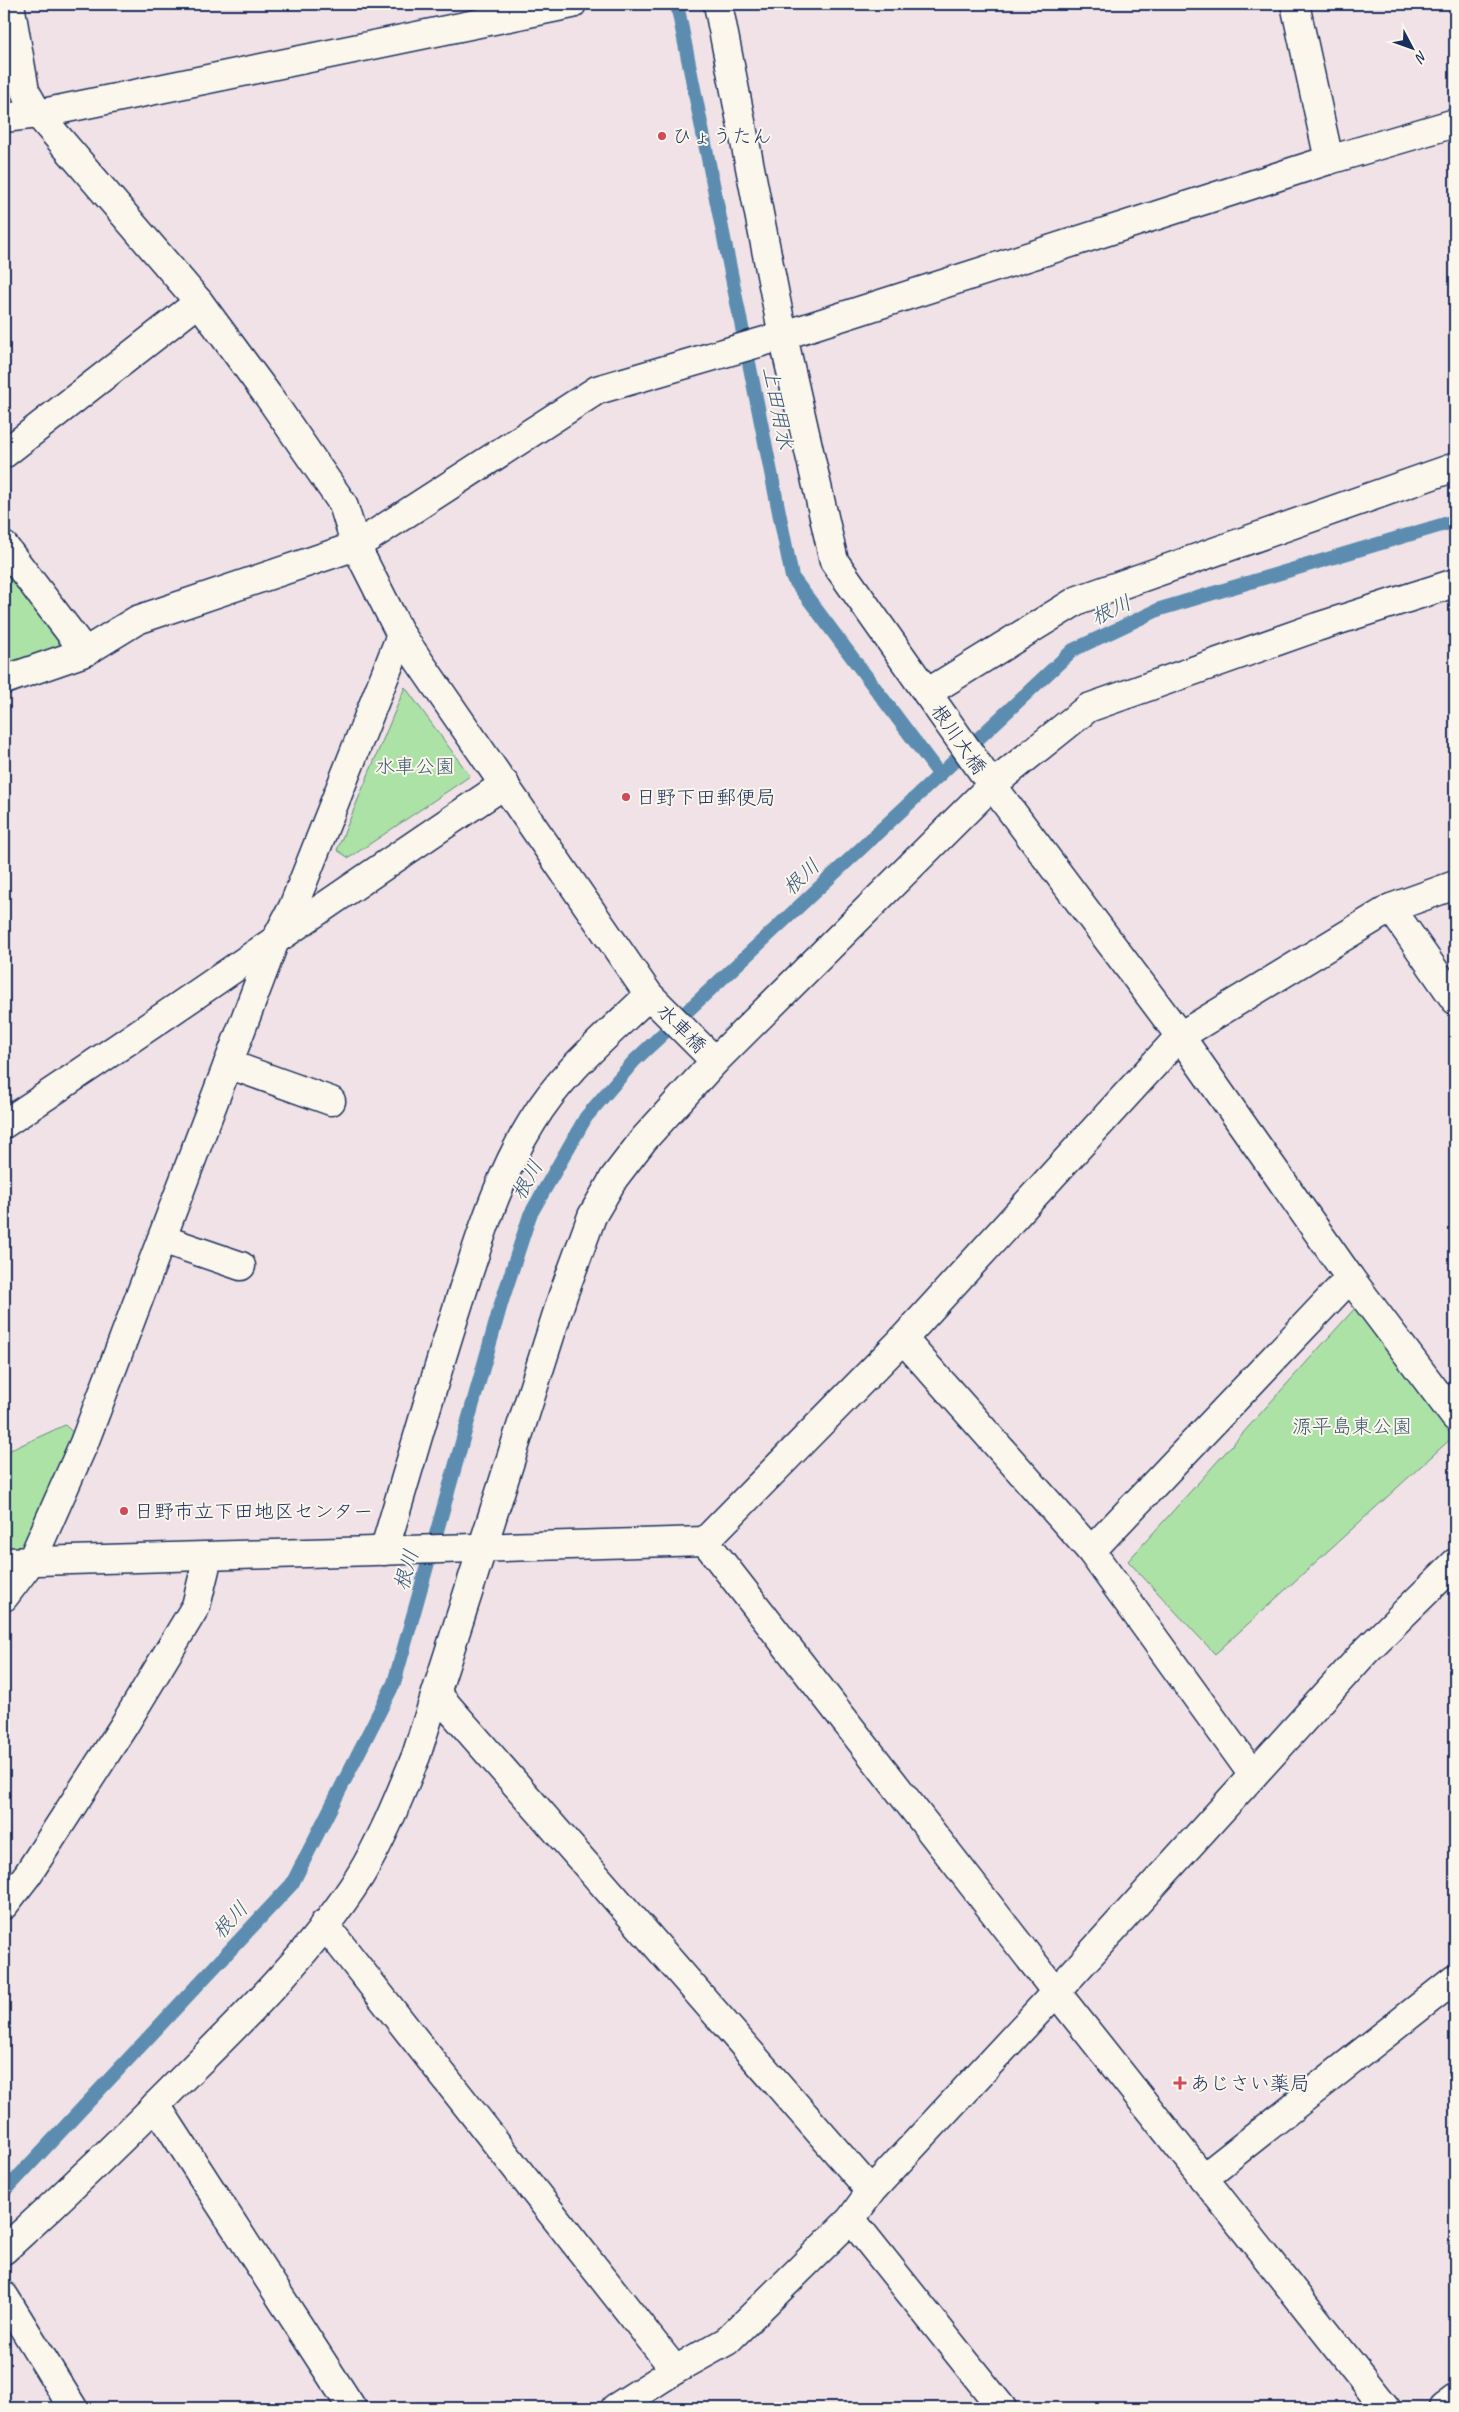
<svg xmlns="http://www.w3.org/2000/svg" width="1459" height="2412" font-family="Caveat,'Klee One',sans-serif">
  <rect width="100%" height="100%" fill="#f0e2e6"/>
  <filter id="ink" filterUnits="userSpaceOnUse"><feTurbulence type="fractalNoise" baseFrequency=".02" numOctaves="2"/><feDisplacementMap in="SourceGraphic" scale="10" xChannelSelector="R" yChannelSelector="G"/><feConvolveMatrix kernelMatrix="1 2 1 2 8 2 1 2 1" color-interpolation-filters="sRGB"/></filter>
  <g filter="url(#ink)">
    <!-- green -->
    <g fill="#ace2a5" stroke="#648882">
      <path d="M4 546 85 652 4 680Z"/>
      <path d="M405 687 470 776 349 858 337 850Z"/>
      <path d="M1356 1307 1455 1435 1215 1654 1128 1561Z"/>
      <path d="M65 1425 84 1443 32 1560 4 1562V1453Z"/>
    </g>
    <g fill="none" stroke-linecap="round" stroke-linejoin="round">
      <!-- stream -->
      <g stroke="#5b8db0" stroke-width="14">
        <path d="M677 4 792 577 940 775"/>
        <path d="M4 2192 292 1884 394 1683 501 1304 530 1215 586 1117 634 1061 1073 650 1160 609 1455 521"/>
      </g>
      <defs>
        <g id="minor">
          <path d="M10 4 25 91 38 114 199 302 269 397 343 504 356 546 401 635 649 995 715 1061"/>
          <path d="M1295 4 1329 160"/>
          <path d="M4 118 38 114 572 4"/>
          <path d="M4 454 199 302"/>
          <path d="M4 546 85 652"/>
          <path d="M4 680 85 652 137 620 356 546 597 390 772 339 1329 160 1455 123"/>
          <path d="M927 693 1078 600 1455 467"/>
          <path d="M992 785 1180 1036 1350 1278 1455 1417"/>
          <path d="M1391 908 1455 1000"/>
          <path d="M228 1064 331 1101"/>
          <path d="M4 1124C172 1013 337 896 505 784"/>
          <path d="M162 1239 241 1266"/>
          <path d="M903 1339 1091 1551 1253 1775"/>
          <path d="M705 1541 1056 1992 1386 2408"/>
          <path d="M384 1551C410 1465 434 1379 462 1293 481 1235 499 1175 532 1122 561 1073 609 1034 649 995"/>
          <path d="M1091 1551 1350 1278"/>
          <path d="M4 1562 705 1541 903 1339 1180 1036 1391 908 1455 885"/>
          <path d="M4 1597 32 1560 84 1443 274 943 293 907 401 635"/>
          <path d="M437 1694 871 2191"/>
          <path d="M4 1905 28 1874 123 1727 196 1606 208 1557"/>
          <path d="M324 1924 675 2370"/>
          <path d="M156 2105 352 2408"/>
          <path d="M1203 2178 1455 1979"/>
          <path d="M851 2219 1002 2408"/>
          <path d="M4 2250C68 2192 129 2133 189 2072 248 2014 316 1946 360 1876 383 1838 399 1797 416 1756L563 1295 592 1216 614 1178 644 1139 715 1061 992 785 1088 708 1317 627 1455 583"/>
          <path d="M4 2296 73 2408"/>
          <path d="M615 2408 675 2370 727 2341 851 2219 871 2191 1056 1992 1365 1652 1455 1563"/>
          <path d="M1443 2408 1455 2399"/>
        </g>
        <path id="tertiary" d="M718 4 783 336 834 561 992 785"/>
      </defs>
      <!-- minor casing -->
      <use href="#minor" stroke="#1b2f5e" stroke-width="31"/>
      <!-- tertiary casing -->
      <use href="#tertiary" stroke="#1b2f5e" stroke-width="31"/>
      <!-- minor -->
      <use href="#minor" stroke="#fbf7ec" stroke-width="28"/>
      <!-- tertiary -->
      <use href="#tertiary" stroke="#fbf7ec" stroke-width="28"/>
    </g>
  </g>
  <!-- markers -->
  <g fill="#d1495b" stroke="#fbf7ec" stroke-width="2">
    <circle cx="662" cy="136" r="5"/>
    <circle cx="626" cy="797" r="5"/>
    <circle cx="124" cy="1511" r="5"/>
    <path d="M1177.5 2075.5h5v5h5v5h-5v5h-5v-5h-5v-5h5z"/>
  </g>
  <g text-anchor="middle" stroke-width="4" stroke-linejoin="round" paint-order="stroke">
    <!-- poi labels -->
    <g font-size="20" fill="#1b2f5e" stroke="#fbf7ec" text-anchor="start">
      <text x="672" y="143">ひょうたん</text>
      <text x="636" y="804">日野下田郵便局</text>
      <text x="134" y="1518">日野市立下田地区センター</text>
      <text x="1190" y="2090">あじさい薬局</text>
    </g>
    <!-- street labels -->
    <g font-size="20" fill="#1b2f5e" stroke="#fbf7ec">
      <text transform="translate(959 739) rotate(55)" y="7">根川大橋</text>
      <text transform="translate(682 1028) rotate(45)" y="7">水車橋</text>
    </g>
    <!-- park labels -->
    <g font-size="20" fill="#3f5c70" stroke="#fbf7ec">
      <text x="415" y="773">水車公園</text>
      <text x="1352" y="1433">源平島東公園</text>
    </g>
    <!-- water labels -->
    <g font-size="21" font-style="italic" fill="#365680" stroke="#fbf7ec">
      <text transform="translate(778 408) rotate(79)" y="7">上田用水</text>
      <text transform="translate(1111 610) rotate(-25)" y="7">根川</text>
      <text transform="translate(801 877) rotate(-43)" y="7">根川</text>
      <text transform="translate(527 1180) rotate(-60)" y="7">根川</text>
      <text transform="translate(406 1570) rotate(-74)" y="7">根川</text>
      <text transform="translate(230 1920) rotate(-47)" y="7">根川</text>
    </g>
  </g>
  <!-- margin -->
  <rect width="1459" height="2412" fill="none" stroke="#fbf7ec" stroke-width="20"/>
  <rect x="10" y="10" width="1439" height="2392" fill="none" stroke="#1b2f5e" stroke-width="2" filter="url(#ink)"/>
  <!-- north arrow -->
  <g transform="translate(1412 48) rotate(131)" stroke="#fbf7ec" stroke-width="4" paint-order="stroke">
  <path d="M0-4L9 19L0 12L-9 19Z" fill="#1b2f5e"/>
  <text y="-8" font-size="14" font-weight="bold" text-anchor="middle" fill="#1b2f5e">N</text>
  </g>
</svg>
